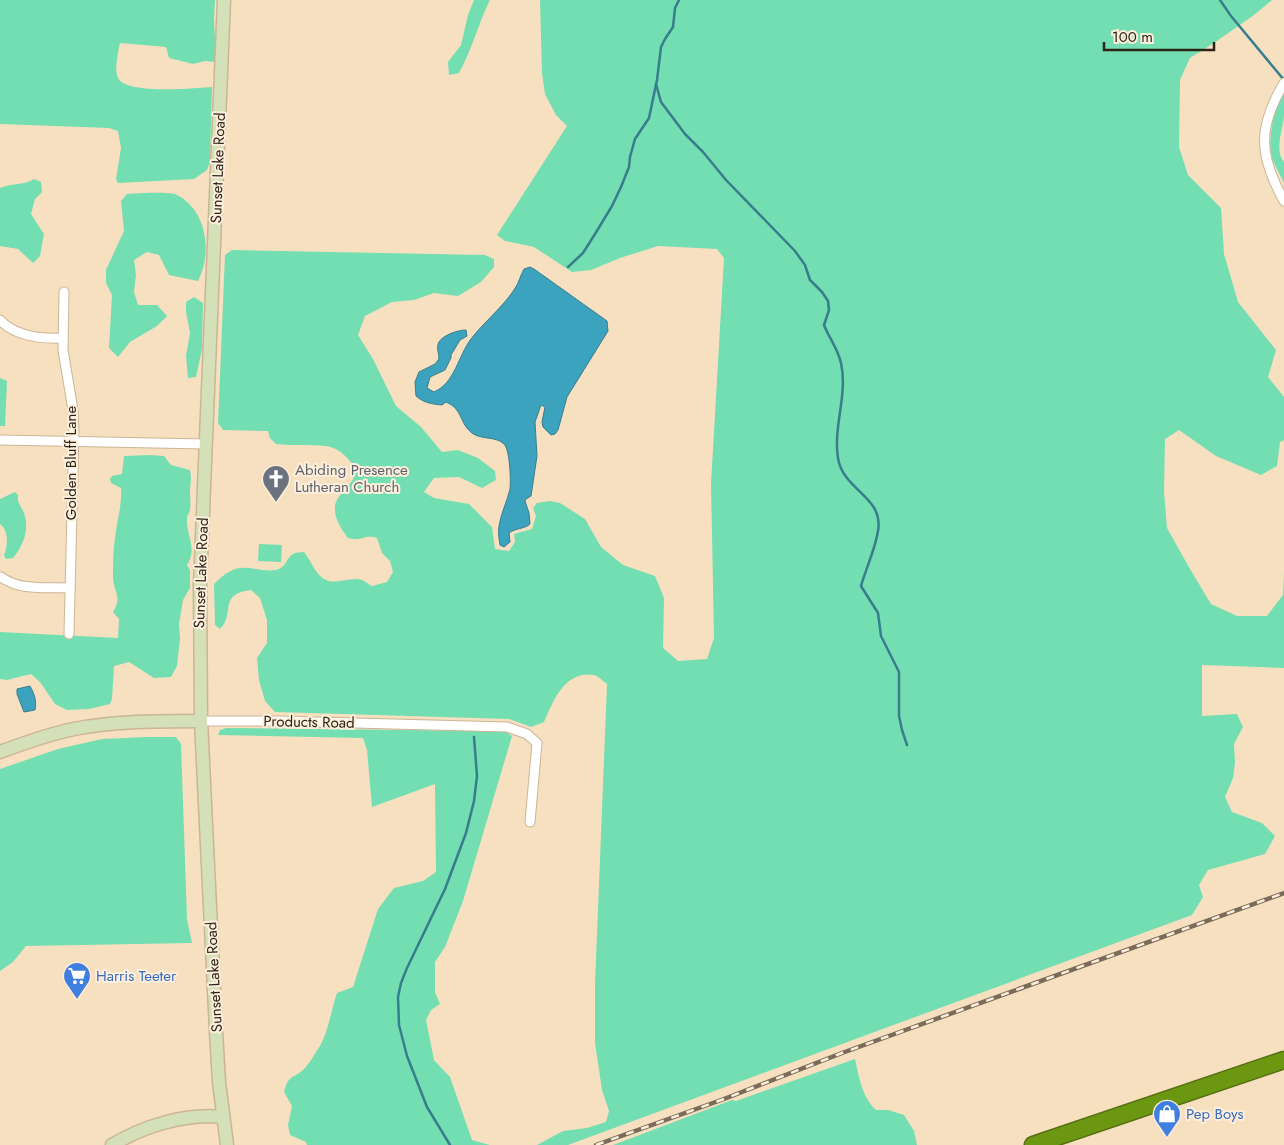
<svg xmlns="http://www.w3.org/2000/svg" width="1284" height="1145" font-family="Jost,sans-serif">
  <rect width="100%" height="100%" fill="#f7e0c0"/>
  <!-- green -->
  <g fill="#73deb1">
    <path d="M0 0H215L214 19 216 62 205 61 193 64 169 58 166 47 120 43 119 47C118 55 114 70 118 78 126 95 195 88 212 87L210 162 207 170 194 179 118 183 116 179 121 148 118 131 109 128 0 124Z"/>
    <path d="M474 0H490C478 24 472 50 459 73L449 75 448 62 461 45 468 15Z"/>
    <path d="M540 0H1272L1254 15 1214 43 1190 58 1180 80 1179 147 1188 175 1221 208 1224 254 1238 302 1276 350 1268 377 1284 397V440L1280 442 1277 466 1261 475 1216 456 1179 430 1165 439 1164 492 1167 528 1190 569 1211 604 1237 616H1267L1283 595 1284 573V668L1202 665V716L1237 714 1243 727 1234 744 1235 763 1233 778 1225 797 1232 812 1262 823 1275 836 1265 854 1208 870 1199 885 1203 897 1192 915 568 1145H537L563 1131 587 1128 606 1122 609 1111 602 1090 595 1043V984L607 684C603 681 598 676 594 675 565 670 553 701 544 722L531 727 509 719 275 712 265 701 259 680 257 658 267 643V620L260 598 251 590C217 594 236 614 220 629L215 625 214 584C228 571 235 565 256 569 262 570 270 571 276 570 291 566 283 552 304 552 311 560 315 575 326 580 337 585 350 576 362 580 365 581 369 585 372 586L387 582 393 572 390 561 382 553 377 538C364 534 363 542 348 538 342 530 334 519 335 507 336 489 369 480 348 459 342 452 335 447 325 446 309 444 292 446 276 444L270 438 268 431 223 430 218 423 225 255 232 250 485 255 494 259V267L481 282 458 296 434 293 414 300 392 302 365 316 358 335 373 359 396 406 421 427 442 452 458 450 478 458 495 471 496 480 482 488 459 477 434 478 424 492 434 498 469 504 492 527 495 549 509 551 515 542 514 534 532 529 536 516 533 508 537 503 550 501 560 503 585 519 601 547 623 565 655 576 664 598 663 648 678 661 707 659 714 638 711 484 724 258 717 249 658 246 620 258 591 270 572 272 534 247 505 241 497 235 567 126 556 115 545 94 542 73Z"/>
    <path d="M1284 92C1284 100 1284 108 1284 116 1283 130 1274 150 1284 162V183C1280 175 1275 166 1272 158 1267 140 1274 107 1284 92Z"/>
    <path d="M34 179 41 182 42 192 35 199 31 214 44 234 40 256 33 263 18 249 0 246V188C12 183 22 186 34 179Z"/>
    <path d="M142 193C151 193 171 192 177 195 208 211 212 254 198 281L169 275 159 255 147 252 134 260 136 275 134 292 138 305H157L167 316 157 326 130 342 118 357 109 348 112 295 106 283V270L124 231 121 201 127 194Z"/>
    <path d="M194 297 203 303 202 349 196 377 188 378 186 356 190 333 186 312V302Z"/>
    <path d="M0 378 7 381 5 426H0Z"/>
    <path d="M150 455 164 456 171 465 190 470C192 479 190 484 190 493 190 498 191 503 190 509 190 513 187 515 187 519 186 536 198 548 187 565L190 570V588L183 600 179 624 180 639 177 666 171 677 154 678 129 662 114 666 112 699 110 704 89 709 67 710 55 704 40 682 31 674 7 680 0 679V632L118 638 119 619 113 612C123 596 113 592 113 576 113 563 113 550 115 538 117 519 122 507 121 488L111 483 110 479 112 476 122 474 124 456Z"/>
    <path d="M15 492 18 495C17 503 21 506 24 513 30 530 23 545 13 558L6 559 4 555C8 545 9 531 0 524V499Z"/>
    <path d="M259 544 282 545 281 562 258 561Z"/>
    <path d="M226 728 493 731 506 732 512 736 463 901 445 947 435 962V992L440 1004 431 1010 426 1020 434 1060 450 1077 472 1140 490 1145H307L306 1142 290 1135 288 1125 292 1106 284 1092C289 1073 293 1080 304 1069 310 1063 315 1053 320 1046 329 1029 331 1011 337 993L353 987 378 909 394 888 423 881 436 872 435 784 372 807 367 750 363 738 218 735 220 730Z"/>
    <path d="M147 737H176L181 744 187 919 192 943 26 946 13 962 0 971V769L58 749 102 739Z"/>
    <path d="M855 1059C859 1077 862 1097 876 1110H888L904 1115 914 1131 917 1145H613L732 1100 736 1101Z"/>
  </g>
  <!-- water -->
  <g fill="#3ca3bf" stroke="#387d8d">
    <path d="M530 267 534 269 607 321 608 331 567 397 558 430 555 434 551 435 543 427 542 422 545 407 541 405 535 422 537 456 531 496 526 499 525 501 529 513 530 524C525 529 515 528 509 533L510 542 504 547 500 545C499 539 498 533 499 526 501 513 507 502 510 489 511 481 510 450 504 444 496 436 481 440 472 433 459 423 463 409 446 402L442 405C432 404 424 403 416 396L415 382 419 372 435 364 439 359C439 354 436 347 439 342 443 335 458 330 466 330L467 336 460 340 451 355V358L445 370 430 377 427 388 434 392C455 383 458 356 471 339 483 323 502 308 514 290 519 283 520 276 524 269Z"/>
    <path d="M30 686C34 693 37 701 35 710L24 712 17 694V689Z"/>
  </g>
  <g fill="none" stroke-linecap="round" stroke-linejoin="round">
    <!-- stream -->
    <g stroke="#387d8d" stroke-width="2.5">
      <path d="M1220 0 1231 16 1284 80"/>
      <path d="M656 84 661 102 685 134 703 152 726 180 795 251 805 265 810 280 822 292 828 301 829 310 824 325C829 338 838 349 841 363 848 395 833 426 838 458 843 491 884 496 878 531 875 550 866 568 861 586L878 613 881 636 899 672V716L902 730 907 745"/>
      <path d="M568 267 583 253 595 234 612 206 621 187 629 167 630 157 635 139 649 118 657 80 661 47 665 39 673 27 675 8 679 0"/>
      <path d="M450 1145 427 1107 407 1056 399 1025 398 997 401 983 407 968 445 889 466 833 474 801 477 776 474 737"/>
    </g>
    <defs>
      <g id="street">
        <path d="M1284 83C1257 128 1259 156 1284 201"/>
        <path d="M64 292 63 350 73 410 74 431 69 634"/>
        <path d="M0 320C16 337 41 339 63 338"/>
        <path d="M0 440 206 444"/>
        <path d="M1 577C20 591 47 587 70 588"/>
        <path d="M201 721H279L507 727 527 734 537 743 530 822"/>
      </g>
      <g id="secondary">
        <path d="M224 0 200 585 201 721 216 1031 219 1082 227 1145"/>
        <path d="M0 752C24 743 49 734 74 729 115 721 159 721 201 721"/>
        <path d="M112 1145C144 1126 185 1113 223 1117"/>
      </g>
      <path id="highway" d="M1033 1145 1284 1060"/>
    </defs>
    <!-- street casing -->
    <use href="#street" stroke="#cbb596" stroke-width="11"/>
    <!-- secondary casing -->
    <use href="#secondary" stroke="#cbb596" stroke-width="15"/>
    <!-- highway casing -->
    <use href="#highway" stroke="#566f13" stroke-width="19"/>
    <!-- street -->
    <use href="#street" stroke="#fff" stroke-width="9"/>
    <!-- secondary -->
    <use href="#secondary" stroke="#d3e0b8" stroke-width="12"/>
    <!-- highway -->
    <use href="#highway" stroke="#6c9811" stroke-width="16"/>
    <defs>
      <path id="rail" d="M596 1145 724 1099 842 1053 1284 893"/>
    </defs>
    <!-- rail casing -->
    <use href="#rail" stroke="#7b6c59" stroke-width="4.5"/>
    <!-- rail -->
    <use href="#rail" stroke="#fdefdc" stroke-width="2.5" stroke-dasharray="8" stroke-linecap="butt"/>
  </g>
  <!-- icons -->
  <defs>
    <symbol id="church-pin" viewBox="-11 -11 22 30"><path d="M0 17L-7.5 6A9.5 9.5 0 1 1 7.5 6Z" fill="#6b7280" stroke="#fdefdc"/><path d="M-1.2-6h2.4v3.5h3.3v2.4h-3.3V6h-2.4V-.1h-3.3v-2.4h3.3Z" fill="#fff"/></symbol>
    <symbol id="supermarket-pin" viewBox="-11 -11 22 30"><path d="M0 17L-7.5 6A9.5 9.5 0 1 1 7.5 6Z" fill="#3f7fe0" stroke="#fdefdc"/><path d="M-6-5.5h2.5l.6 2H6L4.5 2H-2.5L-4.4-4H-6ZM-1.5 3.2a1.3 1.3 0 1 0 .1 0ZM3 3.2a1.3 1.3 0 1 0 .1 0Z" fill="#fff"/></symbol>
    <symbol id="shop-pin" viewBox="-11 -11 22 30"><path d="M0 17L-7.5 6A9.5 9.5 0 1 1 7.5 6Z" fill="#3f7fe0" stroke="#fdefdc"/><path d="M-5-2.5h2.3a2.7 3.5 0 0 1 5.4 0H5L5.5 6h-11ZM-1.5-2.5h3a1.5 2.3 0 0 0-3 0Z" fill="#fff"/></symbol>
  </defs>
  <g fill-rule="evenodd">
    <use href="#church-pin" x="260" y="463" width="32" height="43"/>
    <use href="#supermarket-pin" x="61" y="960" width="32" height="43"/>
    <use href="#shop-pin" x="1151" y="1098" width="32" height="43"/>
  </g>
  <g text-anchor="middle" stroke-width="4" stroke-linejoin="round" paint-order="stroke">
    <!-- street labels -->
    <g font-size="15" fill="#2d2418" stroke="#fdefdc">
      <text transform="translate(218 168) rotate(-88)" y="5">Sunset Lake Road</text>
      <text transform="translate(71 463) rotate(-90)" y="5">Golden Bluff Lane</text>
      <text transform="translate(201 573) rotate(-88)" y="5">Sunset Lake Road</text>
      <text transform="translate(309 722) rotate(1)" y="5">Products Road</text>
      <text transform="translate(214 977) rotate(-93)" y="5">Sunset Lake Road</text>
    </g>
    <!-- worship labels -->
    <g font-size="15" fill="#5b616d" stroke="#fdefdc" text-anchor="start">
      <text x="295" y="475">Abiding Presence<tspan x="295" dy="17">Lutheran Church</tspan></text>
    </g>
    <!-- shop labels -->
    <g font-size="15" fill="#366cbe" stroke="#fdefdc" text-anchor="start">
      <text x="96" y="981">Harris Teeter</text>
      <text x="1186" y="1119">Pep Boys</text>
    </g>
  </g>
  <!-- scale -->
  <path d="M1104 42v8h110v-8" fill="none" stroke="#2d2418" stroke-width="2.5"/>
  <text x="1112" y="42" font-size="15" fill="#2d2418" stroke="#fdefdc" stroke-width="4" paint-order="stroke">100 m</text>
</svg>
